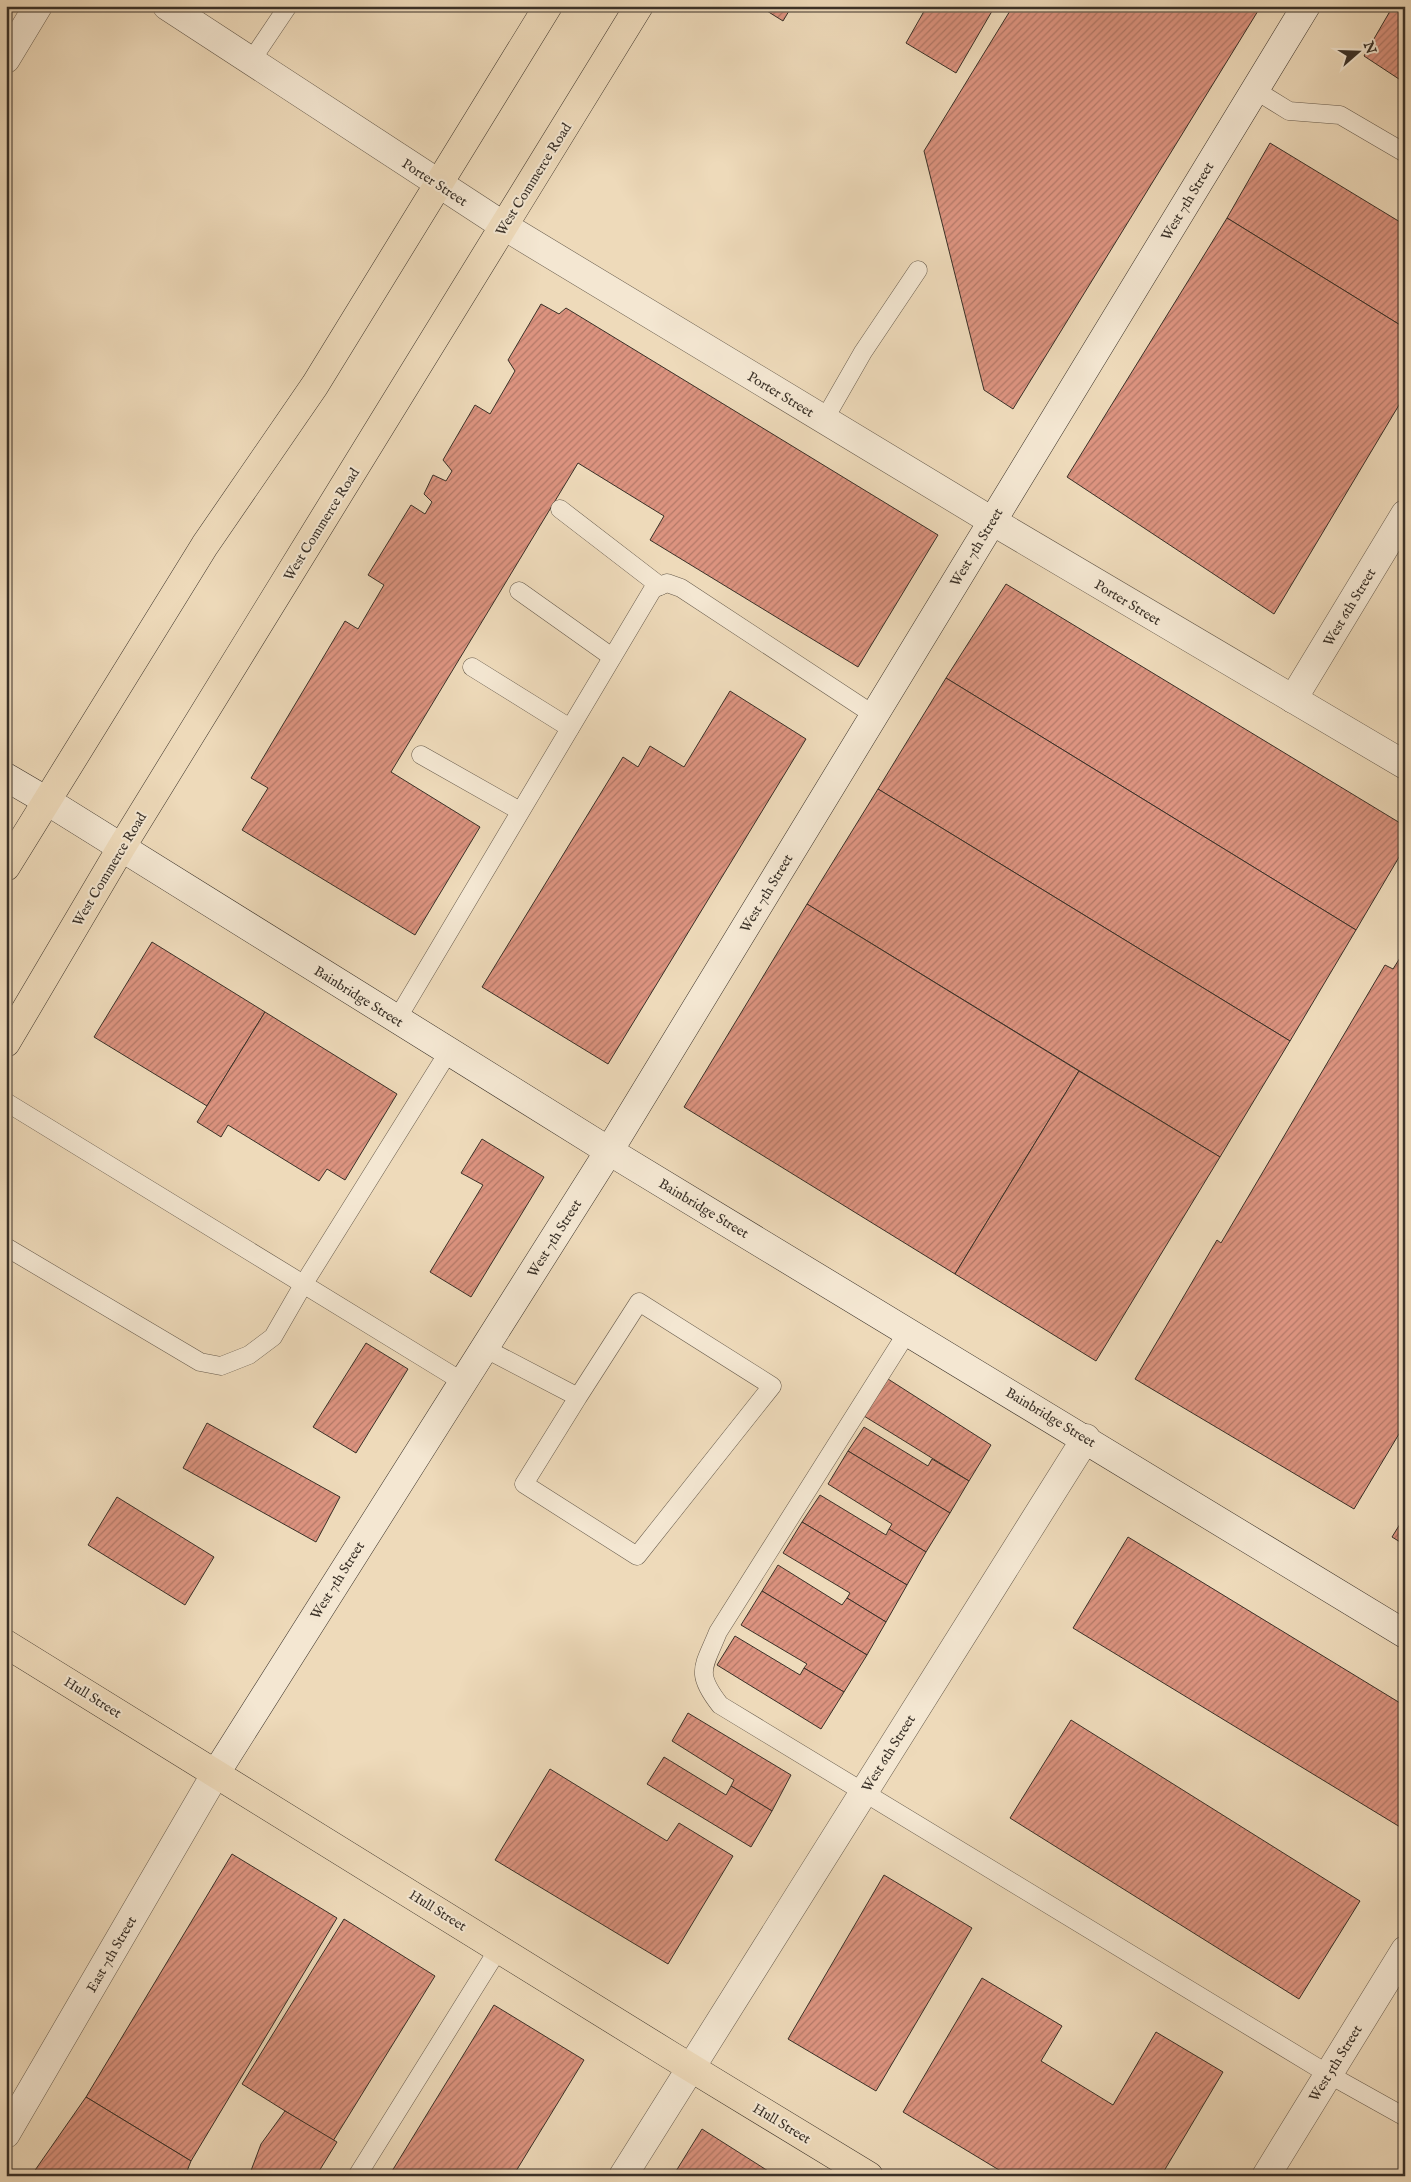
<svg xmlns="http://www.w3.org/2000/svg" width="1411" height="2182" font-family="'IM FELL English',serif">
  <defs>
    <pattern id="building-hatch" width="6" height="6" patternUnits="userSpaceOnUse" patternTransform="scale(1.25)"><rect width="6" height="6" fill="#dc937f"/><path d="M-1 1l2-2M0 6l6-6M5 7l2-2" fill="none" stroke="#b37968"/></pattern>
  </defs>
  <rect width="100%" height="100%" fill="#eedaba"/>
  <filter id="stains"><feTurbulence type="fractalNoise" baseFrequency=".004" numOctaves="4"/><feColorMatrix values="0 0 0 0 .2 0 0 0 0 .09 0 0 0 0 .02 0 0 0 .5 -.17"/></filter>
  <radialGradient id="worn" r=".72"><stop offset=".6" stop-color="#630" stop-opacity="0"/><stop offset="1" stop-color="#630" stop-opacity=".3"/></radialGradient>
  <!-- building -->
  <g fill="url(#building-hatch)" stroke="#3a3128">
    <path d="M759 6H792L783 21Z"/>
    <path d="M927 6H995L956 73 906 43Z"/>
    <path d="M1013 6H1261L1013 409 984 390 924 151Z"/>
    <path d="M1393 6H1405V83L1364 56Z"/>
    <path d="M1270 143 1405 225V328L1227 218Z"/>
    <path d="M1227 218 1405 328V395L1274 614 1067 477Z"/>
    <path d="M541 304 559 314 566 308 938 535 858 667 650 540 664 516 578 463 391 772 480 827 415 935 242 830 268 788 251 778 345 621 358 629 384 585 368 575 411 505 425 514 432 502 424 494 433 475 446 481 452 471 443 460 475 405 490 414 515 371 508 360Z"/>
    <path d="M1006 584 1405 826V847L1356 930 946 678Z"/>
    <path d="M946 678 1356 930 1290 1041 878 789Z"/>
    <path d="M730 691 806 739 608 1064 482 987 623 757 638 767 650 746 684 767Z"/>
    <path d="M878 789 1290 1041 1220 1157 807 904Z"/>
    <path d="M807 904 1079 1071 955 1274 684 1107Z"/>
    <path d="M152 942 265 1012 207 1106 94 1037Z"/>
    <path d="M1405 950V1424L1354 1509 1135 1379 1217 1240 1221 1243 1385 965 1393 969Z"/>
    <path d="M265 1012 397 1094 345 1180 327 1169 319 1181 228 1125 221 1137 197 1122Z"/>
    <path d="M1079 1071 1220 1157 1096 1361 955 1274Z"/>
    <path d="M482 1139 544 1177 471 1297 430 1272 483 1185 461 1173Z"/>
    <path d="M366 1343 408 1369 356 1453 313 1427Z"/>
    <path d="M888 1379 991 1445 969 1481 864 1416Z"/>
    <path d="M207 1423 340 1497 316 1542 183 1468Z"/>
    <path d="M864 1427 928 1466 932 1459 969 1481 950 1513 848 1451Z"/>
    <path d="M848 1451 950 1513 926 1552 889 1529 892 1524 828 1484Z"/>
    <path d="M820 1495 886 1535 889 1529 926 1552 907 1585 802 1522Z"/>
    <path d="M117 1497 214 1557 185 1605 88 1545Z"/>
    <path d="M1405 1516V1545L1392 1537Z"/>
    <path d="M802 1522 907 1585 886 1622 847 1598 850 1593 783 1553Z"/>
    <path d="M1128 1537 1405 1706V1830L1073 1628Z"/>
    <path d="M778 1565 842 1605 847 1598 886 1622 867 1655 762 1591Z"/>
    <path d="M762 1591 867 1655 844 1692 804 1668 807 1664 741 1625Z"/>
    <path d="M735 1636 800 1675 804 1668 844 1692 821 1729 717 1665Z"/>
    <path d="M688 1713 791 1775 772 1811 731 1786 734 1780 672 1741Z"/>
    <path d="M1071 1720 1360 1901 1299 1999 1010 1818Z"/>
    <path d="M664 1757 726 1795 731 1786 772 1811 751 1847 647 1784Z"/>
    <path d="M550 1769 667 1841 679 1823 733 1856 668 1964 495 1860Z"/>
    <path d="M232 1854 337 1918 191 2161 86 2097Z"/>
    <path d="M884 1875 972 1928 876 2091 788 2039Z"/>
    <path d="M344 1919 435 1976 333 2141 242 2084Z"/>
    <path d="M982 1978 1062 2026 1041 2061 1113 2105 1156 2032 1223 2072 1161 2176H1009L903 2112Z"/>
    <path d="M494 2005 584 2060 513 2176H389Z"/>
    <path d="M86 2097 191 2161 185 2176H31Z"/>
    <path d="M285 2111 337 2142 316 2176H249L261 2144Z"/>
    <path d="M702 2129 776 2176H673Z"/>
  </g>
  <g fill="none" stroke-linecap="round" stroke-linejoin="round">
    <defs>
      <g id="lane">
        <path d="M251 61 288 6"/>
        <path d="M1255 90 1289 111 1340 115 1405 153"/>
        <path d="M824 420 863 352 918 270"/>
        <path d="M560 509 660 586"/>
        <path d="M519 591 612 657"/>
        <path d="M472 667 570 728"/>
        <path d="M421 755 520 811"/>
        <path d="M397 1019 653 589 667 583 681 588 874 715"/>
        <path d="M6 1102 463 1382"/>
        <path d="M6 1247 200 1362 221 1366 249 1355 273 1337 303 1285 449 1051"/>
        <path d="M908 1331 718 1632C704 1667 694 1672 720 1705L1328 2074 1405 2117"/>
        <path d="M484 1348 578 1397 639 1302 772 1386 637 1556 524 1484 578 1397"/>
        <path d="M357 2176 499 1948"/>
      </g>
      <g id="street">
        <path d="M167 6 504 226 992 521 1405 765"/>
        <path d="M6 59 38 6"/>
        <path d="M1293 699 1405 514"/>
        <path d="M6 2134 216 1773"/>
        <path d="M623 2176 1086 1438"/>
        <path d="M1266 2176 1405 1950"/>
      </g>
      <g id="secondary">
        <path d="M6 777 47 801 609 1151 1405 1634"/>
        <path d="M216 1773 609 1151 1306 6"/>
      </g>
      <g id="primary">
        <path d="M6 867 205 545 315 385 548 6"/>
        <path d="M6 1043 121 848 639 6"/>
        <path d="M6 1644 670 2055 869 2176"/>
      </g>
    </defs>
    <!-- lane casing -->
    <use href="#lane" stroke="#675b4c" stroke-width="19"/>
    <!-- street casing -->
    <use href="#street" stroke="#675b4c" stroke-width="29"/>
    <!-- secondary casing -->
    <use href="#secondary" stroke="#3a3128" stroke-width="29"/>
    <!-- primary casing -->
    <use href="#primary" stroke="#3a3128" stroke-width="29"/>
    <!-- lane -->
    <use href="#lane" stroke="#f4e7d2" stroke-width="18"/>
    <!-- street -->
    <use href="#street" stroke="#f4e7d2" stroke-width="28"/>
    <!-- secondary -->
    <use href="#secondary" stroke="#f4e7d2" stroke-width="28"/>
    <!-- primary -->
    <use href="#primary" stroke="#eedaba" stroke-width="28"/>
  </g>
  <g text-anchor="middle" stroke-width="4" stroke-linejoin="round" paint-order="stroke">
    <!-- street labels -->
    <g font-size="14" fill="#3a3128" stroke="#f4e7d2">
      <text transform="translate(533 179) rotate(-58)" y="5">West Commerce Road</text>
      <text transform="translate(435 182) rotate(33)" y="5">Porter Street</text>
      <text transform="translate(1187 201) rotate(-59)" y="5">West 7th Street</text>
      <text transform="translate(781 394) rotate(31)" y="5">Porter Street</text>
      <text transform="translate(321 524) rotate(-58)" y="5">West Commerce Road</text>
      <text transform="translate(976 547) rotate(-59)" y="5">West 7th Street</text>
      <text transform="translate(1128 602) rotate(31)" y="5">Porter Street</text>
      <text transform="translate(1349 607) rotate(-59)" y="5">West 6th Street</text>
      <text transform="translate(109 869) rotate(-59)" y="5">West Commerce Road</text>
      <text transform="translate(766 893) rotate(-59)" y="5">West 7th Street</text>
      <text transform="translate(359 996) rotate(32)" y="5">Bainbridge Street</text>
      <text transform="translate(704 1208) rotate(31)" y="5">Bainbridge Street</text>
      <text transform="translate(554 1238) rotate(-58)" y="5">West 7th Street</text>
      <text transform="translate(1051 1417) rotate(31)" y="5">Bainbridge Street</text>
      <text transform="translate(337 1580) rotate(-58)" y="5">West 7th Street</text>
      <text transform="translate(93 1697) rotate(32)" y="5">Hull Street</text>
      <text transform="translate(888 1753) rotate(-58)" y="5">West 6th Street</text>
      <text transform="translate(438 1910) rotate(32)" y="5">Hull Street</text>
      <text transform="translate(111 1954) rotate(-60)" y="5">East 7th Street</text>
      <text transform="translate(1335 2063) rotate(-58)" y="5">West 5th Street</text>
      <text transform="translate(782 2123) rotate(31)" y="5">Hull Street</text>
    </g>
  </g>
  <!-- margin -->
  <rect width="1411" height="2182" fill="none" stroke="#eedaba" stroke-width="25"/>
  <rect x="8" y="8" width="1396" height="2167" fill="none" stroke="#3a3128" stroke-width="2.5"/>
  <rect x="12" y="12" width="1386" height="2157" fill="none" stroke="#3a3128"/>
  <!-- north arrow -->
  <g transform="translate(1358 52) rotate(70)" stroke="#f4e7d2" stroke-width="4" paint-order="stroke">
  <path d="M0-4L9 19L0 12L-9 19Z" fill="#3a3128"/>
  <text y="-8" font-size="14" font-weight="bold" text-anchor="middle" fill="#3a3128">N</text>
  </g>
  <rect width="100%" height="100%" filter="url(#stains)"/>
  <rect width="100%" height="100%" fill="url(#worn)"/>
</svg>
